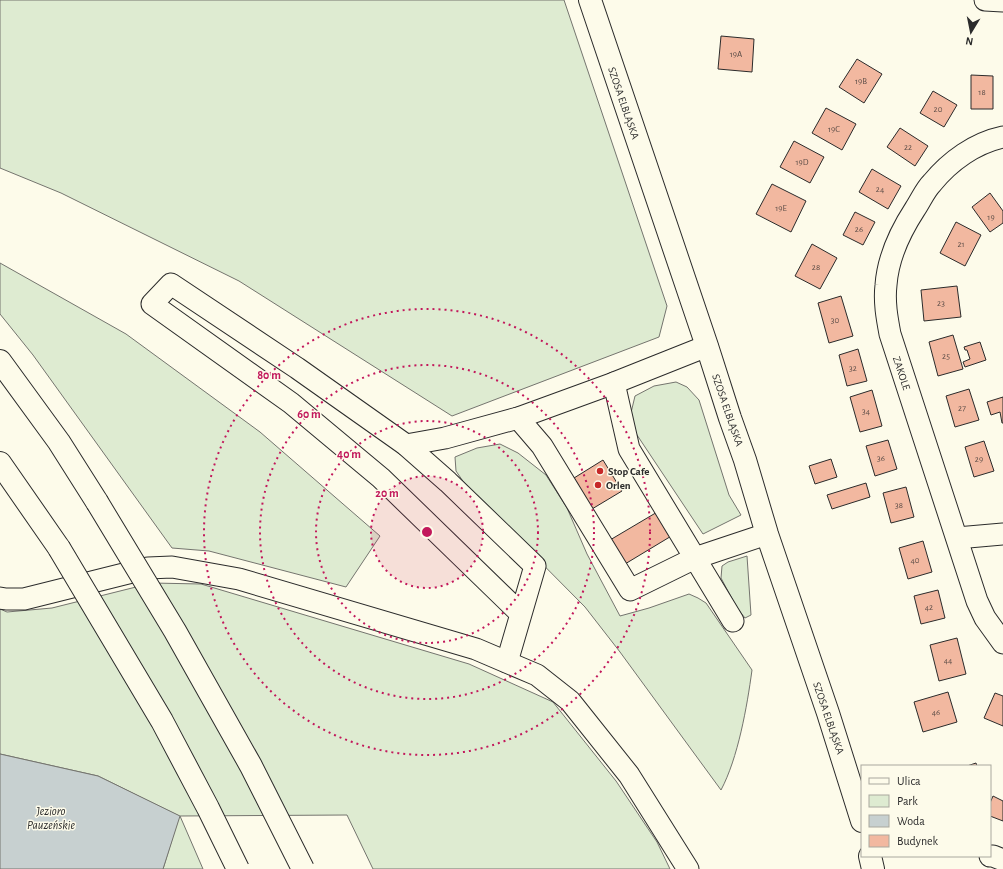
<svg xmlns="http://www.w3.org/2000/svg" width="1003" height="869" font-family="'Alegreya Sans',sans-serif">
  <rect width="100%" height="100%" fill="#fdfbea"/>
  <!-- green -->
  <g fill="#deebd1" stroke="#74746e">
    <path d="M0 0H564L667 306 659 337 452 416 239 281 61 193 0 168Z"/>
    <path d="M0 263 126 334 260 432 380 536 346 587 209 551 172 548 33 355 0 314Z"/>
    <path d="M676 382 687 387 699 400 729 495 741 515 703 534 633 429 630 417 635 396 654 386Z"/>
    <path d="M500 444 518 453 546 475 567 508 587 554 620 616 649 608 689 594 698 598 706 603 752 670C747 707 738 758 721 790L620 652 585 607 469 490 456 471 455 457 477 448Z"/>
    <path d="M747 556 751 615 745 618 737 608 721 578 722 566 728 562Z"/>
    <path d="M152 583 201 584 469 664 553 702 616 781 657 842 670 869H373L347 815 180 816 203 869H163L179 816 98 776 0 754V609L7 612 52 608Z"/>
  </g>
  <!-- water -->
  <path fill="#c7d0d0" stroke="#74746e" d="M0 754 98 776 180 816 163 869H0Z"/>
  <!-- building -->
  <g fill="#f2b8a0" stroke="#2b2b2b">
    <path d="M721 36 754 39 752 72 718 69Z"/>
    <path d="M857 59 882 74 864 103 839 87Z"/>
    <path d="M971 75 993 76V109H971Z"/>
    <path d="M933 91 957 105 944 127 920 113Z"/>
    <path d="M826 108 856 124 842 150 812 133Z"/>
    <path d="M900 128 928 146 915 166 887 147Z"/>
    <path d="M794 141 824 157 810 183 780 167Z"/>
    <path d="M872 169 901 186 888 209 859 192Z"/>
    <path d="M772 184 806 201 791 232 756 214Z"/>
    <path d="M990 193 1003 211V223L990 232 972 207Z"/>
    <path d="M855 212 875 222 863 245 843 235Z"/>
    <path d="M956 222 981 235 965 266 940 253Z"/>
    <path d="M812 244 837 258 820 289 795 276Z"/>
    <path d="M957 286 961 317 924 321 921 290Z"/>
    <path d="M841 296 853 336 829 343 818 303Z"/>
    <path d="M953 335 963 369 938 376 929 342Z"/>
    <path d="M980 342 986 360 965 367 963 362 970 359 967 350H965L964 347Z"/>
    <path d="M858 349 867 381 847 386 839 355Z"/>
    <path d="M969 389 979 420 955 427 946 396Z"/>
    <path d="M872 390 882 426 860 432 850 397Z"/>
    <path d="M1003 397V423H1002L1000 412 991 415 987 402Z"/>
    <path d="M888 440 897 469 875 476 866 446Z"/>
    <path d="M984 441 994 471 974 477 965 447Z"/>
    <path d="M831 459 837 477 815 484 809 466Z"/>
    <path d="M603 460 622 491 592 509 574 478Z"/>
    <path d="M866 483 870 497 832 509 827 495Z"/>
    <path d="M906 487 914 517 891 523 883 493Z"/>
    <path d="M664 508 678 532 625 564 610 540Z"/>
    <path d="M923 541 932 572 908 579 899 548Z"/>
    <path d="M938 590 945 618 921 624 914 596Z"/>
    <path d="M957 638 966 674 939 681 930 645Z"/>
    <path d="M948 692 957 722 923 732 914 702Z"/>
    <path d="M995 693 1003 696V726L984 718Z"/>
    <path d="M976 763 977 766H967Z"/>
    <path d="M993 796 1003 801V821L990 816V803Z"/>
  </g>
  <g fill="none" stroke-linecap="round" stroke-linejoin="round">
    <defs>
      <g id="minor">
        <path d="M985 0 1003 1"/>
        <path d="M1003 137C975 143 950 161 932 183 925 190 921 200 915 209 900 232 888 257 886 285 884 302 887 318 890 334L977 601 985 618 1003 643"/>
        <path d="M614 383 629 449 733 621"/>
        <path d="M518 418 542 446 630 590 695 558 767 534"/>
        <path d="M406 445 445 438 518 418 614 383 707 346"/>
        <path d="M957 538 1003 534"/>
        <path d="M0 598 6 599H24L148 568 172 567 239 579 476 649 537 675 570 701 629 775 688 869"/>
        <path d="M507 662 535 566 448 482 406 445 297 368 171 284 152 304 291 403 381 478 521 614"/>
        <path d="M990 856H993L1003 860"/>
      </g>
      <g id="major">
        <path d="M590 0 707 346 730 418 745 460 767 534 828 713 862 821"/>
        <path d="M870 856 873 869"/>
      </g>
      <g id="highway">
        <path d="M0 361 59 442 97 502"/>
        <path d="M0 463 59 548"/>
      </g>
    </defs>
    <!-- minor casing -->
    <use href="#minor" stroke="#2b2b2b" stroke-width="23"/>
    <!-- major casing -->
    <use href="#major" stroke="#2b2b2b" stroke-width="24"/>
    <!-- highway casing -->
    <use href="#highway" stroke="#2b2b2b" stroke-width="24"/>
    <!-- minor -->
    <use href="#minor" stroke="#fdfbea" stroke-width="21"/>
    <!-- major -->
    <use href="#major" stroke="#fdfbea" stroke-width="22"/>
    <!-- highway -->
    <use href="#highway" stroke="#fdfbea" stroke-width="22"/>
    <defs>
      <g id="highway-bridge">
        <path d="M97 502 175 631 251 766 303 869"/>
        <path d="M59 548 162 721 208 808 238 869"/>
      </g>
    </defs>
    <!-- highway-bridge casing -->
    <use href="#highway-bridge" stroke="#2b2b2b" stroke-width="24" stroke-linecap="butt"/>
    <!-- highway-bridge -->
    <use href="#highway-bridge" stroke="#fdfbea" stroke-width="22"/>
  </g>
  <!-- distance rings -->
  <circle cx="427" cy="532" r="56" fill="#c2185b" fill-opacity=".12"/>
  <g fill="none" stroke="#c2185b" stroke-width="2" stroke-dasharray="2 4">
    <circle cx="427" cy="532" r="56"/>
    <circle cx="427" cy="532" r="111"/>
    <circle cx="427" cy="532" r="167"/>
    <circle cx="427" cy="532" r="223"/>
  </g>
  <!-- markers -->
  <g fill="#c62828" stroke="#fdfbea" stroke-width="1.5">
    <circle cx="600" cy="471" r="4"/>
    <circle cx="598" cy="485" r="4"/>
  </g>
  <g text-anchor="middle" stroke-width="3" stroke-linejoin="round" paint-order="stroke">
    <!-- number labels -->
    <g font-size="9" fill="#5d4e48">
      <text x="736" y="57">19A</text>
      <text x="861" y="84">19B</text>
      <text x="982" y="95">18</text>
      <text x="938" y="112">20</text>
      <text x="834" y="132">19C</text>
      <text x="908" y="150">22</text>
      <text x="802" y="165">19D</text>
      <text x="880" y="192">24</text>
      <text x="781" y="211">19E</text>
      <text x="991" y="220">19</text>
      <text x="859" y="232">26</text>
      <text x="961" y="247">21</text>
      <text x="816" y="270">28</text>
      <text x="941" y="306">23</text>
      <text x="835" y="323">30</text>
      <text x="946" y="359">25</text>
      <text x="853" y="371">32</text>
      <text x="962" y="411">27</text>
      <text x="866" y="414">34</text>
      <text x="881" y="461">36</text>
      <text x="979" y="462">29</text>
      <text x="899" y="508">38</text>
      <text x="915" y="563">40</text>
      <text x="929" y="610">42</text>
      <text x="948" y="663">44</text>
      <text x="936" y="715">46</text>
    </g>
    <!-- street labels -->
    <g font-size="11" fill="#2b2b2b" stroke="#fdfbea">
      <text transform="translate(624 103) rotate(71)" y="4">SZOSA ELBLĄSKA</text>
      <text transform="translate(902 373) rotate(72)" y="4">ZAKOLE</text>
      <text transform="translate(728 410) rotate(71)" y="4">SZOSA ELBLĄSKA</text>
      <text transform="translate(829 718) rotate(71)" y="4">SZOSA ELBLĄSKA</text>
    </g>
    <!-- poi labels -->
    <g font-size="11" font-weight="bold" fill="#2b2b2b" stroke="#fdfbea" text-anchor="start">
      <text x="608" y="475">Stop Cafe</text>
      <text x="606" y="489">Orlen</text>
    </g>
    <!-- water labels -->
    <g font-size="12" font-style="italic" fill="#2b2b2b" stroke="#fdfbea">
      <text x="51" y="815">Jezioro<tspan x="51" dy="14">Pauzeńskie</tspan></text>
    </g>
  </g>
  <circle cx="427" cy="532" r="6" fill="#c2185b" stroke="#fdfbea" stroke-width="2"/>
  <g font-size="12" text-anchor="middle" font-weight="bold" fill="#c2185b" stroke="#fdfbea" stroke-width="3" stroke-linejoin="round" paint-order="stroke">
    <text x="269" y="379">80 m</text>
    <text x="309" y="418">60 m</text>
    <text x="349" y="458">40 m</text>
    <text x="387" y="497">20 m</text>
  </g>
  <!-- legend -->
  <rect x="861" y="765" width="130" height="92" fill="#fdfbea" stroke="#a9a89e"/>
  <rect x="869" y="778" width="20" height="6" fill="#fdfbea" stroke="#a9a89e"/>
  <text x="897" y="785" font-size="12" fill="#2b2b2b">Ulica</text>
  <rect x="869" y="795" width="20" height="12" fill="#deebd1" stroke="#a9a89e"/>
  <text x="897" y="805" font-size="12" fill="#2b2b2b">Park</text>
  <rect x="869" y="815" width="20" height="12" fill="#c7d0d0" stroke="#a9a89e"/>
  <text x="897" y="825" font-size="12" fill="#2b2b2b">Woda</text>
  <rect x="869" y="835" width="20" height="12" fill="#f2b8a0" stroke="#a9a89e"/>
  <text x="897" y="845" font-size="12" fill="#2b2b2b">Budynek</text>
  <!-- north arrow -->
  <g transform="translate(971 32) rotate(190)" stroke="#fdfbea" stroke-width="3" paint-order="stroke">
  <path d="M0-3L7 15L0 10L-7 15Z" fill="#2b2b2b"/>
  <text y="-6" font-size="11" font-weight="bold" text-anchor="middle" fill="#2b2b2b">N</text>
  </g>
</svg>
